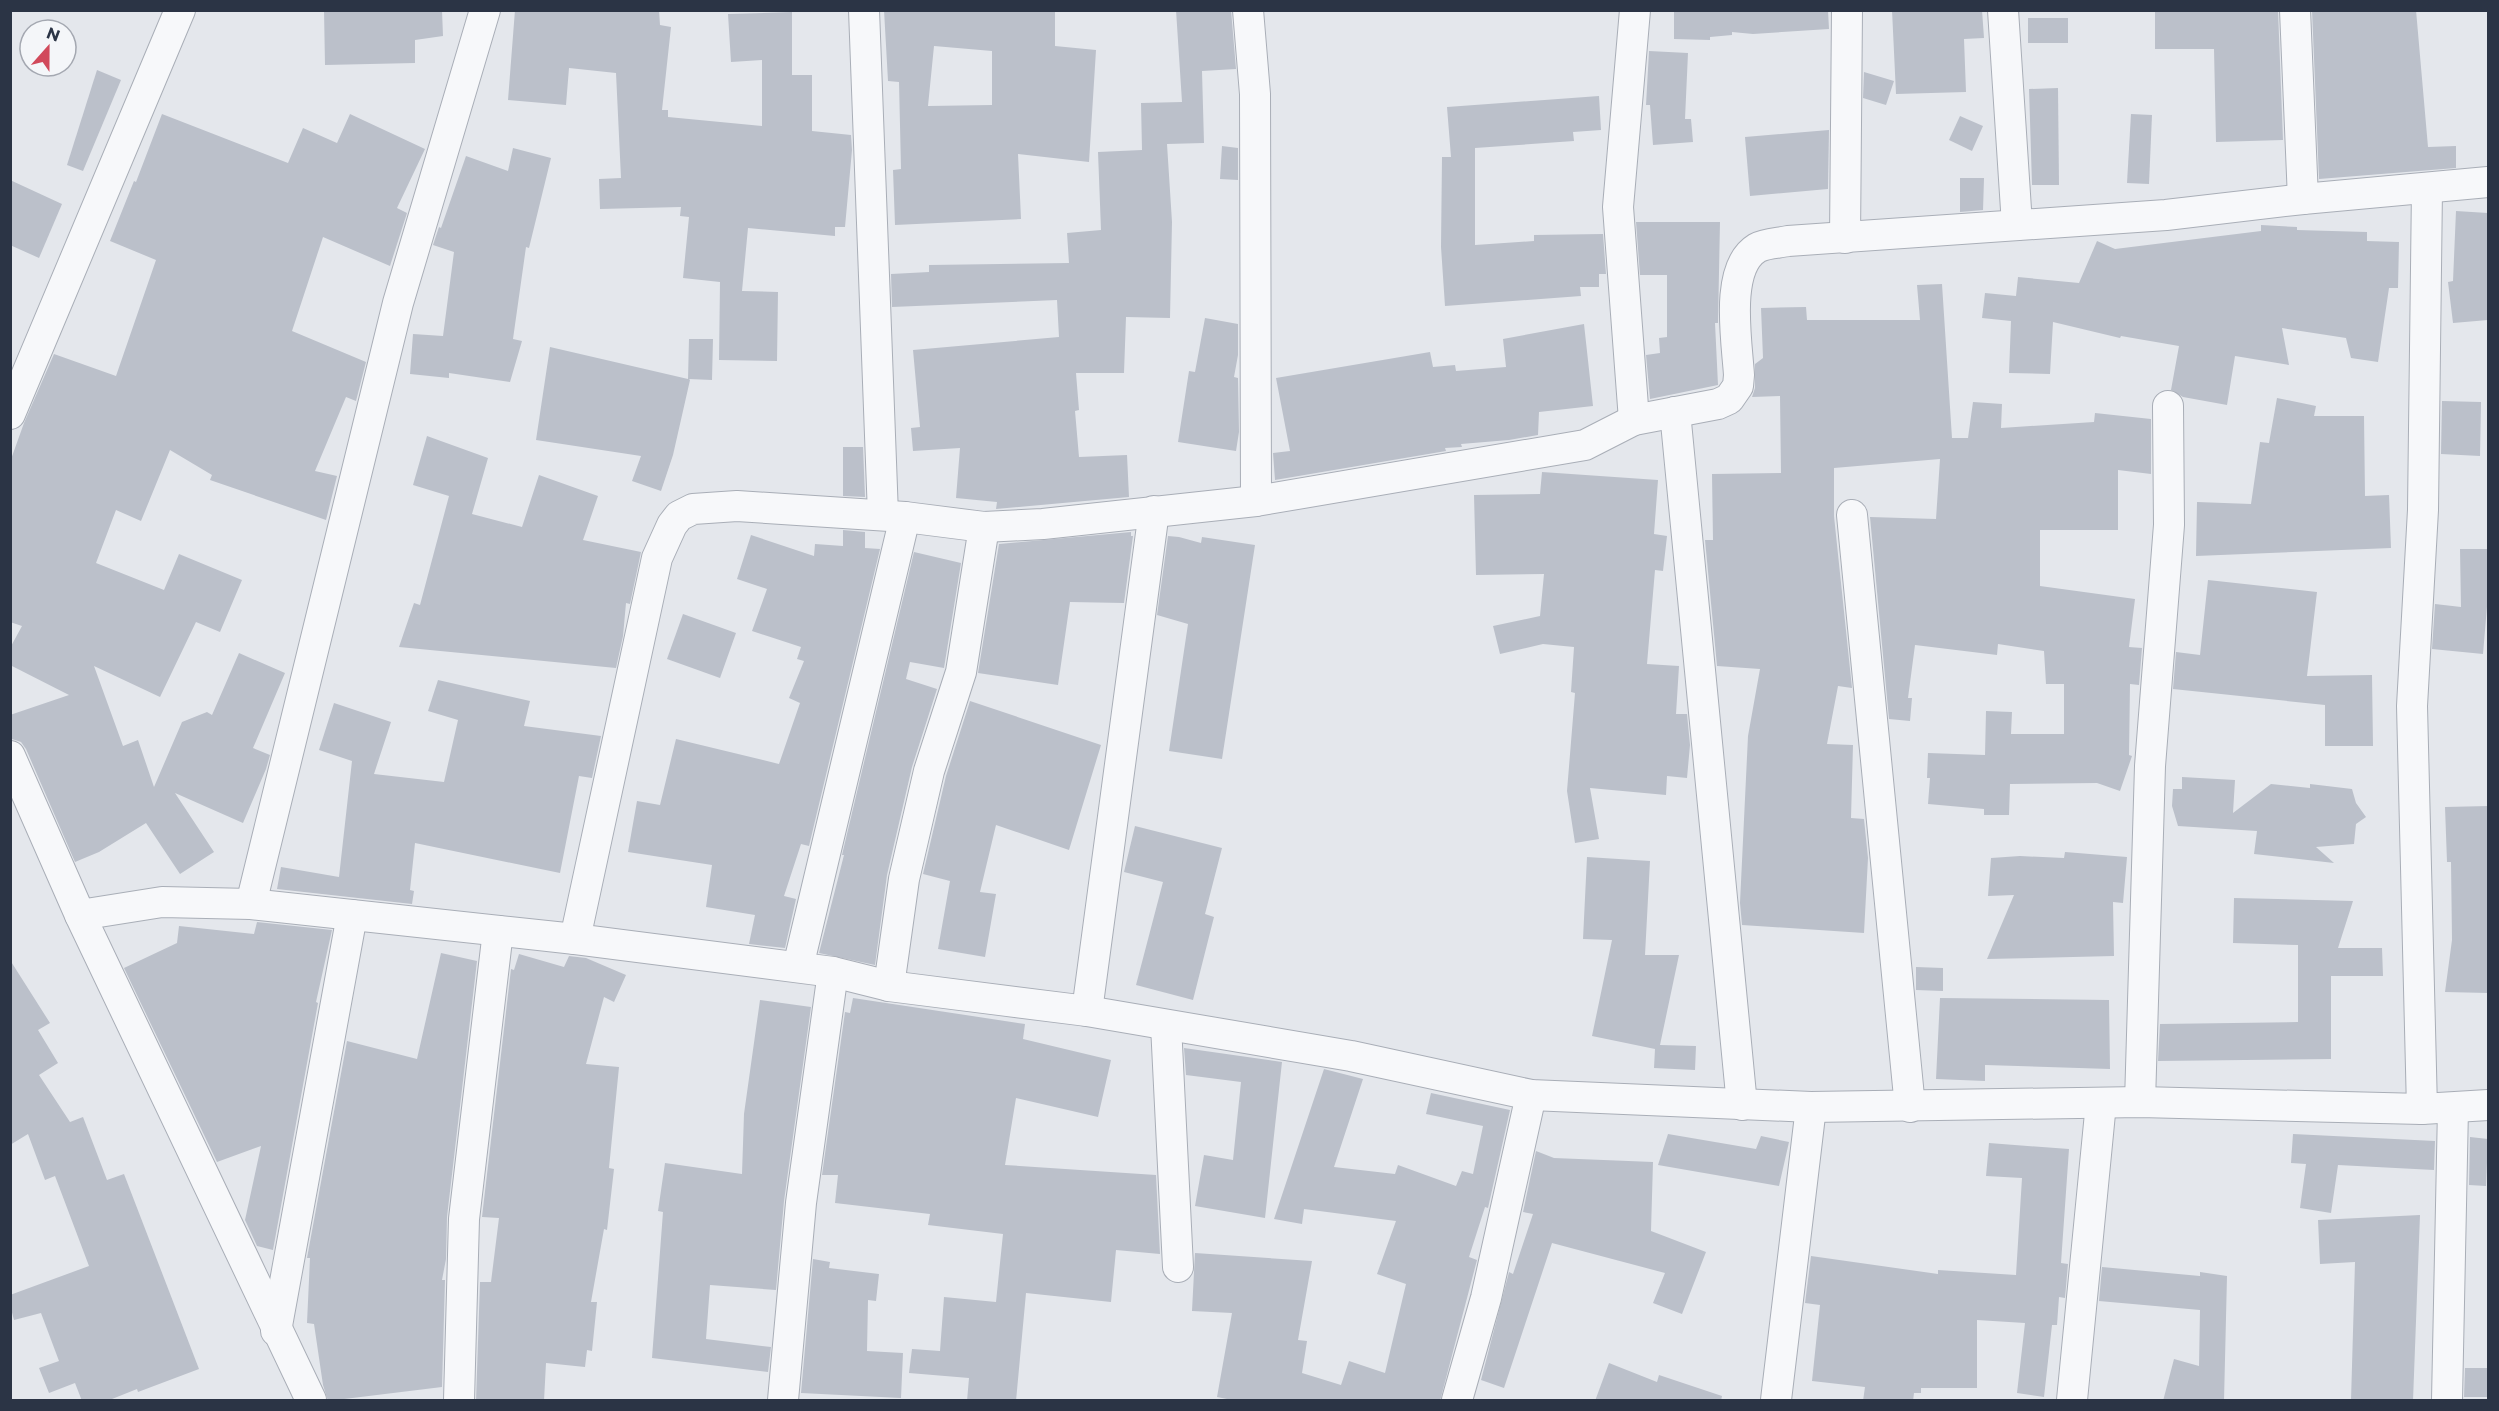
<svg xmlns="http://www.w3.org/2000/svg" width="2499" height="1411" font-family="Montserrat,sans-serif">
  <rect width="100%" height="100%" fill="#e4e7ec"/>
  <!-- building -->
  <g fill="#bbc0ca" fill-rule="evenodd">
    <path d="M324 10H442L443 36 415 40V63L325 65Z"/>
    <path d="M515 10H659L660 25 671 27 662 110H668V117L762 126V60L731 62 728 14 792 12V75H812V131L851 135 852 150 845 227H835V236L748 228 742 291 778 292 777 361 719 360 720 282 683 278 689 217 680 216 681 207 600 209 599 179 621 178 616 73 569 68 566 105 508 100Z"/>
    <path d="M884 10H1055V46L1096 50 1089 162 1018 154 1021 219 895 225 893 170 901 169 899 82 888 81ZM934 46 992 51V105L928 106Z"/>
    <path d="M1176 10H1231L1236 69 1202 71 1204 143 1167 144 1172 222 1170 318 1126 317 1124 373H1076L1079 410 1075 411 1079 457 1127 455 1129 497 996 509 997 502 956 498 960 448 913 451 911 428 920 427 913 350 1059 337 1057 300 892 307 891 274 929 272V265L1069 263 1067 233 1101 230 1098 152 1142 150 1141 103 1182 102Z"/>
    <path d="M1674 10H1828L1829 29 1753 34 1732 32V35L1710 37V40L1674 39Z"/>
    <path d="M1892 10H1982L1984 38 1964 39 1966 92 1896 94Z"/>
    <path d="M2155 10H2278L2283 140 2216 142 2214 49H2155Z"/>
    <path d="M2312 10H2416L2428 147 2456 146V168L2319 179Z"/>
    <rect x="2028" y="18" width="40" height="25"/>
    <path d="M1649 51 1688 53 1685 119H1691L1693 142 1653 145 1650 105H1646Z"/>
    <path d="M97 70 121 80 83 171 67 165Z"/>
    <path d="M1864 72 1894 81 1886 105 1863 98Z"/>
    <path d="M2058 88 2059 185H2032L2029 89Z"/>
    <path d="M1599 96 1601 130 1573 132 1574 141 1475 148V245L1534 241V235L1603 234 1606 274H1599V287H1580L1581 296 1445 306 1441 247 1442 157H1451L1447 107Z"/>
    <path d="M162 114 288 163 303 128 337 143 350 114 425 149 397 208 407 213 390 266 323 237 292 331 366 362 356 401 346 397 315 471 337 476 326 520 210 480 212 475 170 450 141 521 116 510 96 563 164 590 179 554 242 580 220 632 196 622 160 697 94 666 123 746 138 740 154 787 182 722 207 712 212 715 239 653 285 673 253 748 270 755 266 769 243 823 175 793 214 852 180 874 146 823 99 852 75 862 26 749 21 742 12 739 10 733V715L69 695 10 665V648L22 626 10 622V462L24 423 54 354 116 376 156 260 110 241 134 181 136 182Z"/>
    <path d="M2131 114 2152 115 2149 184 2127 183Z"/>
    <path d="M1960 116 1983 126 1972 151 1949 140Z"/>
    <path d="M1829 130 1828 189 1750 196 1745 137Z"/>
    <path d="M1222 146 1238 148V180L1220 179Z"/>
    <path d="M513 148 551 158 529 248 526 247 513 339 522 341 510 382 449 373V378L410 374 413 334 443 336 454 252 433 245 439 227 441 228 466 156 508 171Z"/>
    <path d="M1960 178H1984L1983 210 1960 212Z"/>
    <path d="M10 180 62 204 39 258 10 245Z"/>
    <path d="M2456 211 2488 213V320L2453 323 2448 282 2453 281Z"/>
    <path d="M1636 222H1720L1718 323H1715L1718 385 1650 399 1646 355 1660 353 1659 338 1667 337V275H1640Z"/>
    <path d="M2261 225 2297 227V230L2367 232V241L2399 242 2398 288H2389L2378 362 2351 358 2346 338 2282 328 2289 365 2235 356 2227 405 2183 397 2171 390 2179 346 2121 336 2120 338 2053 322 2050 374 2009 373 2011 321 1982 318 1985 293 2016 296 2018 277 2079 283 2097 241 2115 249 2261 231Z"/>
    <path d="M1942 284 1952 438H1968L1973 402 2002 404 2001 428 2094 422 2095 413 2151 419V474L2118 470V530H2040V586L2135 599 2129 647 2142 648 2139 685 2130 684 2129 755 2132 756 2120 791 2097 783 2010 784 2009 815H1984V809L1928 804 1930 778H1927L1928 753 1985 755 1986 711 2012 712 2011 734H2064V684H2046L2044 651 1998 644 1997 655 1915 645 1908 698H1912L1910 721 1889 719 1870 517 1936 519 1940 459 1834 468V516L1852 688 1838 686 1827 744 1853 745 1851 818 1864 819 1868 858 1864 933 1742 925 1740 903 1748 736 1760 669 1717 666 1705 540H1713L1712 474 1781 473 1780 396 1752 397 1755 388V364L1763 358 1761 308 1806 307 1807 320H1920L1917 285Z"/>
    <path d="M1205 318 1238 324V355L1234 377 1238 378 1239 432 1236 451 1178 442 1189 371 1195 372Z"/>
    <path d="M1584 324 1593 406 1539 412 1538 435 1509 440 1461 444 1462 447 1445 448 1446 451 1275 480 1273 453 1290 451 1276 378 1430 352 1433 367 1455 365 1456 371 1506 367 1503 339Z"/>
    <path d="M689 339H713L712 380 689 379 690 380 673 455 661 491 632 481 641 456 536 440 550 347 688 379Z"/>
    <path d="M2277 398 2316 406 2314 416H2364L2365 496 2389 495 2391 548 2196 556 2197 502 2251 504 2260 442 2269 443Z"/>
    <path d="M2442 401 2481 402 2480 456 2441 454Z"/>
    <path d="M427 436 488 458 472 514 522 527 539 475 598 496 583 540 641 552 630 604 626 603 623 636 616 668 399 647 414 603 420 605 449 496 413 485Z"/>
    <path d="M843 447H863L865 497 843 496Z"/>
    <path d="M1542 472 1658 480 1654 534 1667 536 1663 571 1655 570 1647 664 1679 666 1676 714H1687L1690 745 1687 778 1667 776 1666 795 1590 788 1599 839 1575 843 1567 791 1575 693 1571 692 1574 647 1543 644 1500 654 1493 626 1540 616 1544 574 1476 575 1474 495 1540 494Z"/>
    <path d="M843 530 865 532V548L880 549 809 846 801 844 784 896 796 899 785 948 749 944 755 915 706 907 712 865 628 852 637 801 660 805 676 739 779 764 800 703 789 698 804 661 797 659 801 647 752 631 767 589 737 579 751 535 814 556 815 544 843 546Z"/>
    <path d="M1131 532V536H1133L1124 603 1070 602 1058 685 978 673 999 544Z"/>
    <path d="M1168 536 1179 537 1201 543 1202 537 1255 545 1222 759 1169 751 1188 624 1157 615Z"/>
    <path d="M2460 549H2488V595L2483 654 2432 649 2435 604 2461 607Z"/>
    <path d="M914 552 961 563 944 668 910 662 906 679 937 689 912 767 887 875 875 965 819 953 844 855H842Z"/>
    <path d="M2208 580 2317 592 2307 676 2372 675 2373 746H2325V705L2173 689 2176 652 2200 655Z"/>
    <path d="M683 614 736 633 720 678 667 659Z"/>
    <path d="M438 680 530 701 524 726 601 736 592 778 579 776 560 873 415 843 410 890 414 891 412 904 277 889 281 867 339 877 352 761 319 750 334 703 391 722 374 774 444 782 458 720 428 711Z"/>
    <path d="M970 701 1101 745 1069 850 996 825 980 892 996 894 985 957 938 949 950 881 923 874 946 776Z"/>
    <path d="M2182 777 2235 780 2233 813 2271 784 2310 788V784L2352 789 2356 803 2366 817 2356 824 2354 844 2316 847 2334 863 2254 854 2257 831 2178 826 2172 806 2173 789H2182Z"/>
    <path d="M2488 806V993L2445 992 2452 940 2451 862H2447L2445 807Z"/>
    <path d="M1135 826 1222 848 1205 914 1214 917 1193 1000 1136 985 1163 882 1124 872Z"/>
    <path d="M2065 852 2127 857 2123 903 2113 902 2114 956 1987 959 2014 895 1988 896 1991 858 2020 856 2064 858Z"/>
    <path d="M1587 857 1650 861 1645 955H1679L1660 1045 1696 1046 1695 1070 1654 1068 1655 1049 1592 1036 1612 940 1583 939Z"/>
    <path d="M2234 898 2353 901 2338 948H2382L2383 976H2331V1059L2158 1061 2160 1024 2298 1022V945L2233 943Z"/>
    <path d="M257 922 332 930 316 1002 318 1003 273 1250 257 1246 245 1220 261 1146 217 1162 124 968 177 943 179 926 254 934Z"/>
    <path d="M441 953 477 961 447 1217 446 1259 442 1280H445L442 1387 328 1401 323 1385 314 1324 307 1323 310 1258H307L347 1041 417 1059Z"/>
    <path d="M519 954 564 967 569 956 586 958 626 975 614 1002 604 997 586 1064 619 1067 609 1168 614 1169 607 1230 604 1229 591 1302H597L592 1351 587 1350 585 1367 546 1363 544 1401H476L480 1282H491L499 1218 482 1217 511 969 514 970Z"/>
    <path d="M10 960 50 1023 38 1030 58 1063 39 1075 70 1122 83 1117 107 1180 124 1174 199 1369 138 1392 137 1389 107 1401H82L75 1383 49 1393 39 1368 59 1361 41 1313 14 1320 10 1305V1295L89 1266 55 1176 45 1180 28 1134 10 1145Z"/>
    <path d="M1916 967 1943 968V991L1916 990Z"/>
    <path d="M853 998 1025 1024 1023 1039 1111 1060 1098 1117 1016 1098 1005 1165 1156 1175 1160 1254 1116 1250 1111 1302 1026 1293 1016 1401H967L969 1378 909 1373 912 1349 940 1351 944 1297 996 1302 1003 1234 928 1225 930 1214 835 1203 838 1175H822L845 1012 850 1013Z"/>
    <path d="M1940 998 2109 1000 2110 1069 1985 1065V1081L1936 1079Z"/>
    <path d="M760 1000 811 1007 784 1201 776 1290 710 1285 706 1339 771 1347 768 1372 652 1358 663 1212 658 1211 665 1163 742 1174 744 1114Z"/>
    <path d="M1184 1048 1282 1062 1265 1218 1195 1206 1204 1155 1233 1160 1241 1082 1186 1075Z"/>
    <path d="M1324 1069 1363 1079 1334 1167 1395 1174 1398 1165 1456 1186 1462 1171 1473 1174 1483 1126 1426 1114 1431 1093 1510 1110 1488 1208 1485 1207 1469 1257 1477 1260 1440 1401H1237L1217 1397 1232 1313 1192 1311 1195 1253 1312 1261 1298 1340 1307 1341 1302 1373 1341 1385 1349 1361 1385 1373 1406 1284 1377 1274 1396 1221 1304 1209 1302 1224 1274 1219Z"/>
    <path d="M1668 1134 1756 1149 1761 1136 1789 1142 1779 1186 1658 1165Z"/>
    <path d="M2293 1134 2435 1141 2434 1170 2338 1165 2331 1213 2300 1208 2306 1164 2291 1163Z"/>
    <path d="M2470 1137 2488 1139 2486 1186 2469 1185Z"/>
    <path d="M1989 1143 2069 1149 2061 1263 2068 1264 2065 1298 2059 1297 2057 1325H2052L2044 1397 2017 1393 2025 1323 1977 1320V1388H1921V1393H1914L1913 1401H1863L1865 1387 1812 1381 1820 1305 1805 1303 1811 1256 1938 1274V1270L2016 1275 2022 1178 1986 1176Z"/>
    <path d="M1536 1151 1554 1158 1653 1162 1651 1231 1706 1252 1682 1314 1653 1303 1665 1273 1552 1243 1504 1388 1481 1380 1509 1272 1513 1274 1533 1214 1523 1212Z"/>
    <path d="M2420 1215 2413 1401H2351L2355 1262 2320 1264 2318 1220Z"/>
    <path d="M813 1259 830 1262 829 1268 879 1274 876 1301 868 1300 867 1351 903 1353 901 1398 801 1393Z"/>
    <path d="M2102 1267 2200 1276V1272L2227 1276 2224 1401H2163L2174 1359 2199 1366 2200 1310 2099 1301Z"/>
    <path d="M1609 1363 1657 1382 1659 1375 1722 1396 1721 1401H1595Z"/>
    <path d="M2465 1368H2488V1397H2464Z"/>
  </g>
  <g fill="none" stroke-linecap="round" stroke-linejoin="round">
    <defs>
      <g id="minor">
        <path d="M864 10 883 515"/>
        <path d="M1248 10 1255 94 1256 501"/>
        <path d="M2003 10 2017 225"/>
        <path d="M2295 10 2303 199"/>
        <path d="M1845 238 1847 10"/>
        <path d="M1675 412 1742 1105"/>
        <path d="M10 414 180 10"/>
        <path d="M1634 420 1618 207 1635 10"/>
        <path d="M1852 515 1910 1107"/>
        <path d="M10 756 80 915 311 1400"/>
        <path d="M251 904 398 303 485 10"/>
        <path d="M80 915 162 902 251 904 575 939 833 972 889 986 1087 1011 1351 1056 1531 1095 1811 1107 2140 1102 2422 1109 2488 1105"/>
        <path d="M575 939 657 558 672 525 679 516 693 509 737 506 905 517 984 527 1043 524 1256 501 1585 445 1634 420 1718 404 1729 399 1738 386 1739 375C1737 342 1724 268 1757 248 1765 243 1779 243 1788 241L2166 215 2303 199 2488 182"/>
        <path d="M798 967 905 517"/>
        <path d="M889 986 904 879 929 771 961 672 984 527"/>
        <path d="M1087 1011 1154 511"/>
        <path d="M1166 1025 1178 1267"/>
        <path d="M2140 1102 2150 766 2169 525 2168 406"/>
        <path d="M2422 1109 2412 706 2423 510 2427 188"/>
        <path d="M276 1331 352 915"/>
        <path d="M459 1400 464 1219 498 931"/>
        <path d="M783 1400 801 1203 833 972"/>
        <path d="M1457 1400 1486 1298 1531 1095"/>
        <path d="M1776 1400 1811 1107"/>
        <path d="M2072 1400 2101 1103"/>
        <path d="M2447 1400 2453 1108"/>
      </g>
    </defs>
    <!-- minor casing -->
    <use href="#minor" stroke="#a9aeb7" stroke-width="32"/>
    <!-- minor -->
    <use href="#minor" stroke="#f7f8fa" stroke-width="30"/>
  </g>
  <!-- border -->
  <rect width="2499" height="1411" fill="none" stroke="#2b3445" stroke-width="24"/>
  <!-- north arrow -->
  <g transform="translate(48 48) rotate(21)"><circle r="28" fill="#f4f6f9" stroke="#a4a8b1" stroke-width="1.5"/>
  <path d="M0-4.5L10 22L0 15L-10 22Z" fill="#d1495b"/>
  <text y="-9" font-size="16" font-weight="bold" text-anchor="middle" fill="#2b3445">N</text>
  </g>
</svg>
